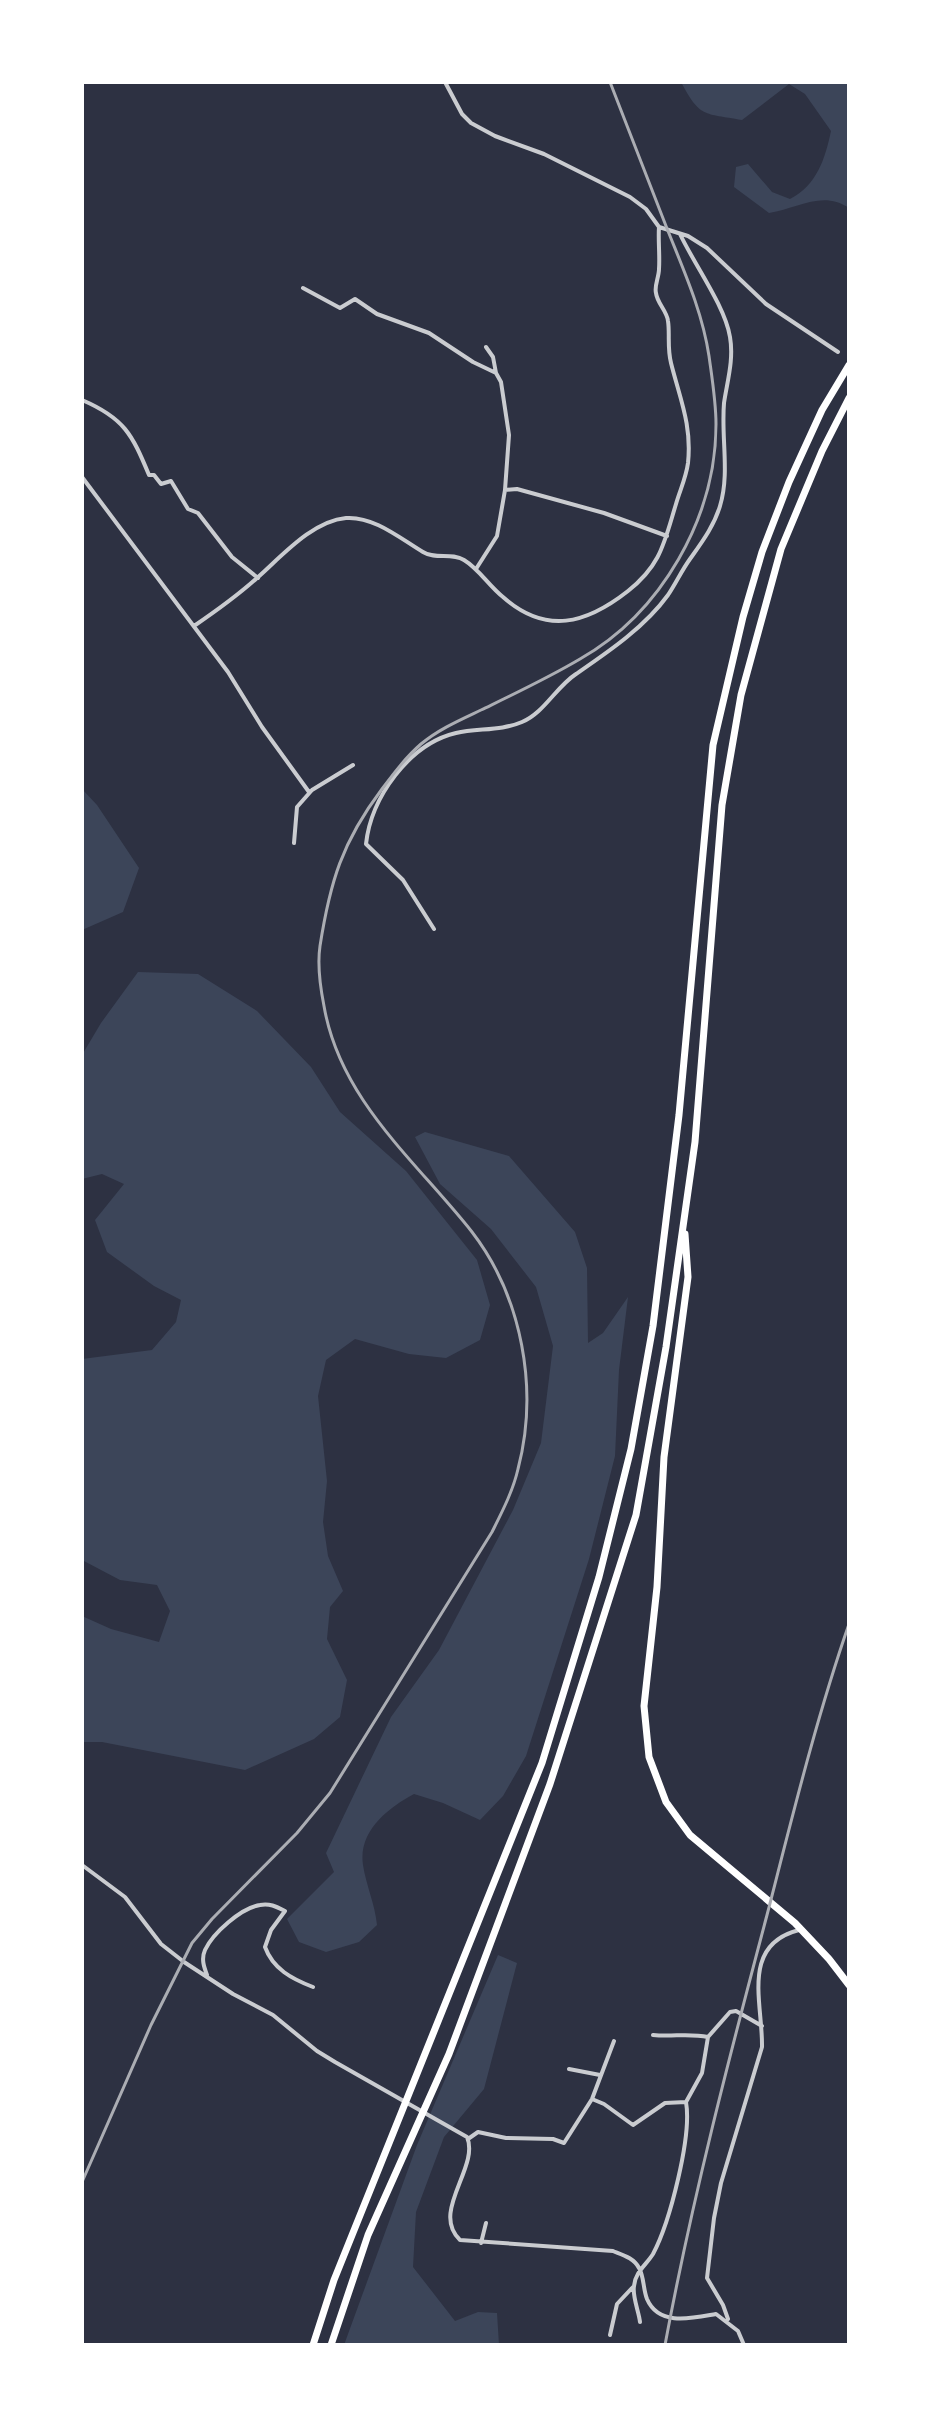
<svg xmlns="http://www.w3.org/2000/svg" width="931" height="2427" font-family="'IBM Plex Serif',serif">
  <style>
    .green { fill: #3c4559 }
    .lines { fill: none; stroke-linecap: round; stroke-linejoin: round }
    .minor { stroke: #caccd0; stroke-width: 4 }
    .motorway { stroke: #fff; stroke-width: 7 }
    .rail { stroke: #abadb3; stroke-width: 3 }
  </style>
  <rect width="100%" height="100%" fill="#2d3142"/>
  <path class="green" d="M681,82H849V208C823,190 798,208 769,213L734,187L736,167L748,164L772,192L790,199C817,185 825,159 831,131L805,94L789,84L742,120C704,113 700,118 681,82Z
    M82,789L97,805L139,868L123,912L82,930Z
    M138,972L198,974L257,1011L311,1067L340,1112L406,1171L477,1260L490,1305L480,1340L446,1358L409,1354L355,1339L326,1360L318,1396L327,1481L323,1522L328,1556L343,1591L330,1607L327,1639L347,1680L340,1717L314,1739L245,1770L102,1742H82V1616L111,1629L159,1642L170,1611L157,1585L120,1580L82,1560V1359L152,1350L176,1322L181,1300L154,1286L107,1252L95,1220L124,1184L102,1174L82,1179V1055L101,1023Z
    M425,1132L509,1156L575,1232L587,1268L588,1343L603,1333L628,1297L619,1370L615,1456L589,1559L526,1756L503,1796L480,1820L443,1803L414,1794C388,1808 358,1831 363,1865C366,1885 375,1904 377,1925L359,1942L326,1952L299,1942L287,1919L334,1872L326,1853L391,1717L439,1650L513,1510L541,1443L553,1346L536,1287L491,1229L440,1184L415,1137Z
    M498,1955L517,1963L484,2089L444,2137L416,2212L413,2267L455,2321L478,2312L497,2313L499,2345H344L417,2145Z"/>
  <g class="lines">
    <path class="minor" d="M445,82L462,114L471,123L495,136L544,154L630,197L646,209L659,227L688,236L707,248L766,304L838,352
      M303,288L340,308L355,299L377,314L429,333L473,362L496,373L501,382L509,435L505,490L497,536L476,569
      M486,347L493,357L496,373
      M82,400C124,418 132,434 149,475H154L161,484L171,481L188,509L198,513L232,557L258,578
      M82,477L228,672L262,727L309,792
      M505,490L517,489L604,513L667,536
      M194,626C216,611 237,596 257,578C281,557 312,521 346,518C374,516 401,539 423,552C436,560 451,552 464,560C479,569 489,586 503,597C546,635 586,624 628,591C661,565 664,543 676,504C680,490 686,478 688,463C692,425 680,399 671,363C667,347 670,334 668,321C667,311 657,303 656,293C654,286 659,277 659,269C660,255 658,241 659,227
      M294,843L297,807L312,790L353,765
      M434,929L403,880L366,844C371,798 409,744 456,733C478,728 501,731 522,722C544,713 556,687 576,674C608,652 645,627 668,595C676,583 682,570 690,559C702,542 714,526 720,506C730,473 721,438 724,403C727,382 734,360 730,337C725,306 694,264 680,234
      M82,1865L125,1897L161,1944L184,1962L233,1994L273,2015L317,2051L335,2062L467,2137C480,2167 430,2212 460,2240L613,2251C623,2255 634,2258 639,2268C644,2276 643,2289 647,2299C659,2327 693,2318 716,2314L738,2331L744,2345
      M207,1975C204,1967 201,1959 205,1950C213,1933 241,1908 260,1905C270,1903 277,1907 285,1911L271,1930L265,1947C273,1969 292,1979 313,1987
      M653,2035C672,2037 689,2033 708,2037
      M569,2069L600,2075
      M592,2099L604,2104L633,2125L665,2103L686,2102C692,2136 670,2222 653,2254C647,2264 635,2272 634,2286C632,2296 639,2312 640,2322
      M686,2102L702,2073L708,2037L730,2012L736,2011L762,2026
      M468,2139L478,2132L506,2138L553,2139L564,2143L592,2099L614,2041
      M481,2243L486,2223
      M728,2319L723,2305L707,2278L714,2218L721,2183L762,2047C763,2004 740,1945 799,1930
      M610,2335L617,2304L633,2287"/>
    <path class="motorway" d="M685,1234L688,1277L664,1457L657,1587L644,1706L649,1757L666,1802L690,1835L795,1923L829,1959L849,1985
      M313,2345L334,2280L542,1763L599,1577L631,1449L653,1326L679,1115L713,745L743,617L762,552L789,482L822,410L849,365
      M331,2345L368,2235L449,2054L550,1784L636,1515L666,1347L695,1142L722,805L741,695L781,549L822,451L849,398"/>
    <path class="rail" d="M82,2182L151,2025L192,1943L212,1919L297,1833L330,1793L492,1532C502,1512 513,1491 518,1469C539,1389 522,1297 472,1232C416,1161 340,1100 324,1006C320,986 317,966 320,946C330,882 342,842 382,789C394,773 406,757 421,744C439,729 460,720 481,710C514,694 548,678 580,659C661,613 716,518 716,424C716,402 712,378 709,356C702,310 683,269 666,226C647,178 629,130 610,82
      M665,2345C692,2200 729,2058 767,1915C792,1818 816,1719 849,1624"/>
  </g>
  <rect width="931" height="2427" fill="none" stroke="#ffffff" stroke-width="168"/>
</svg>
